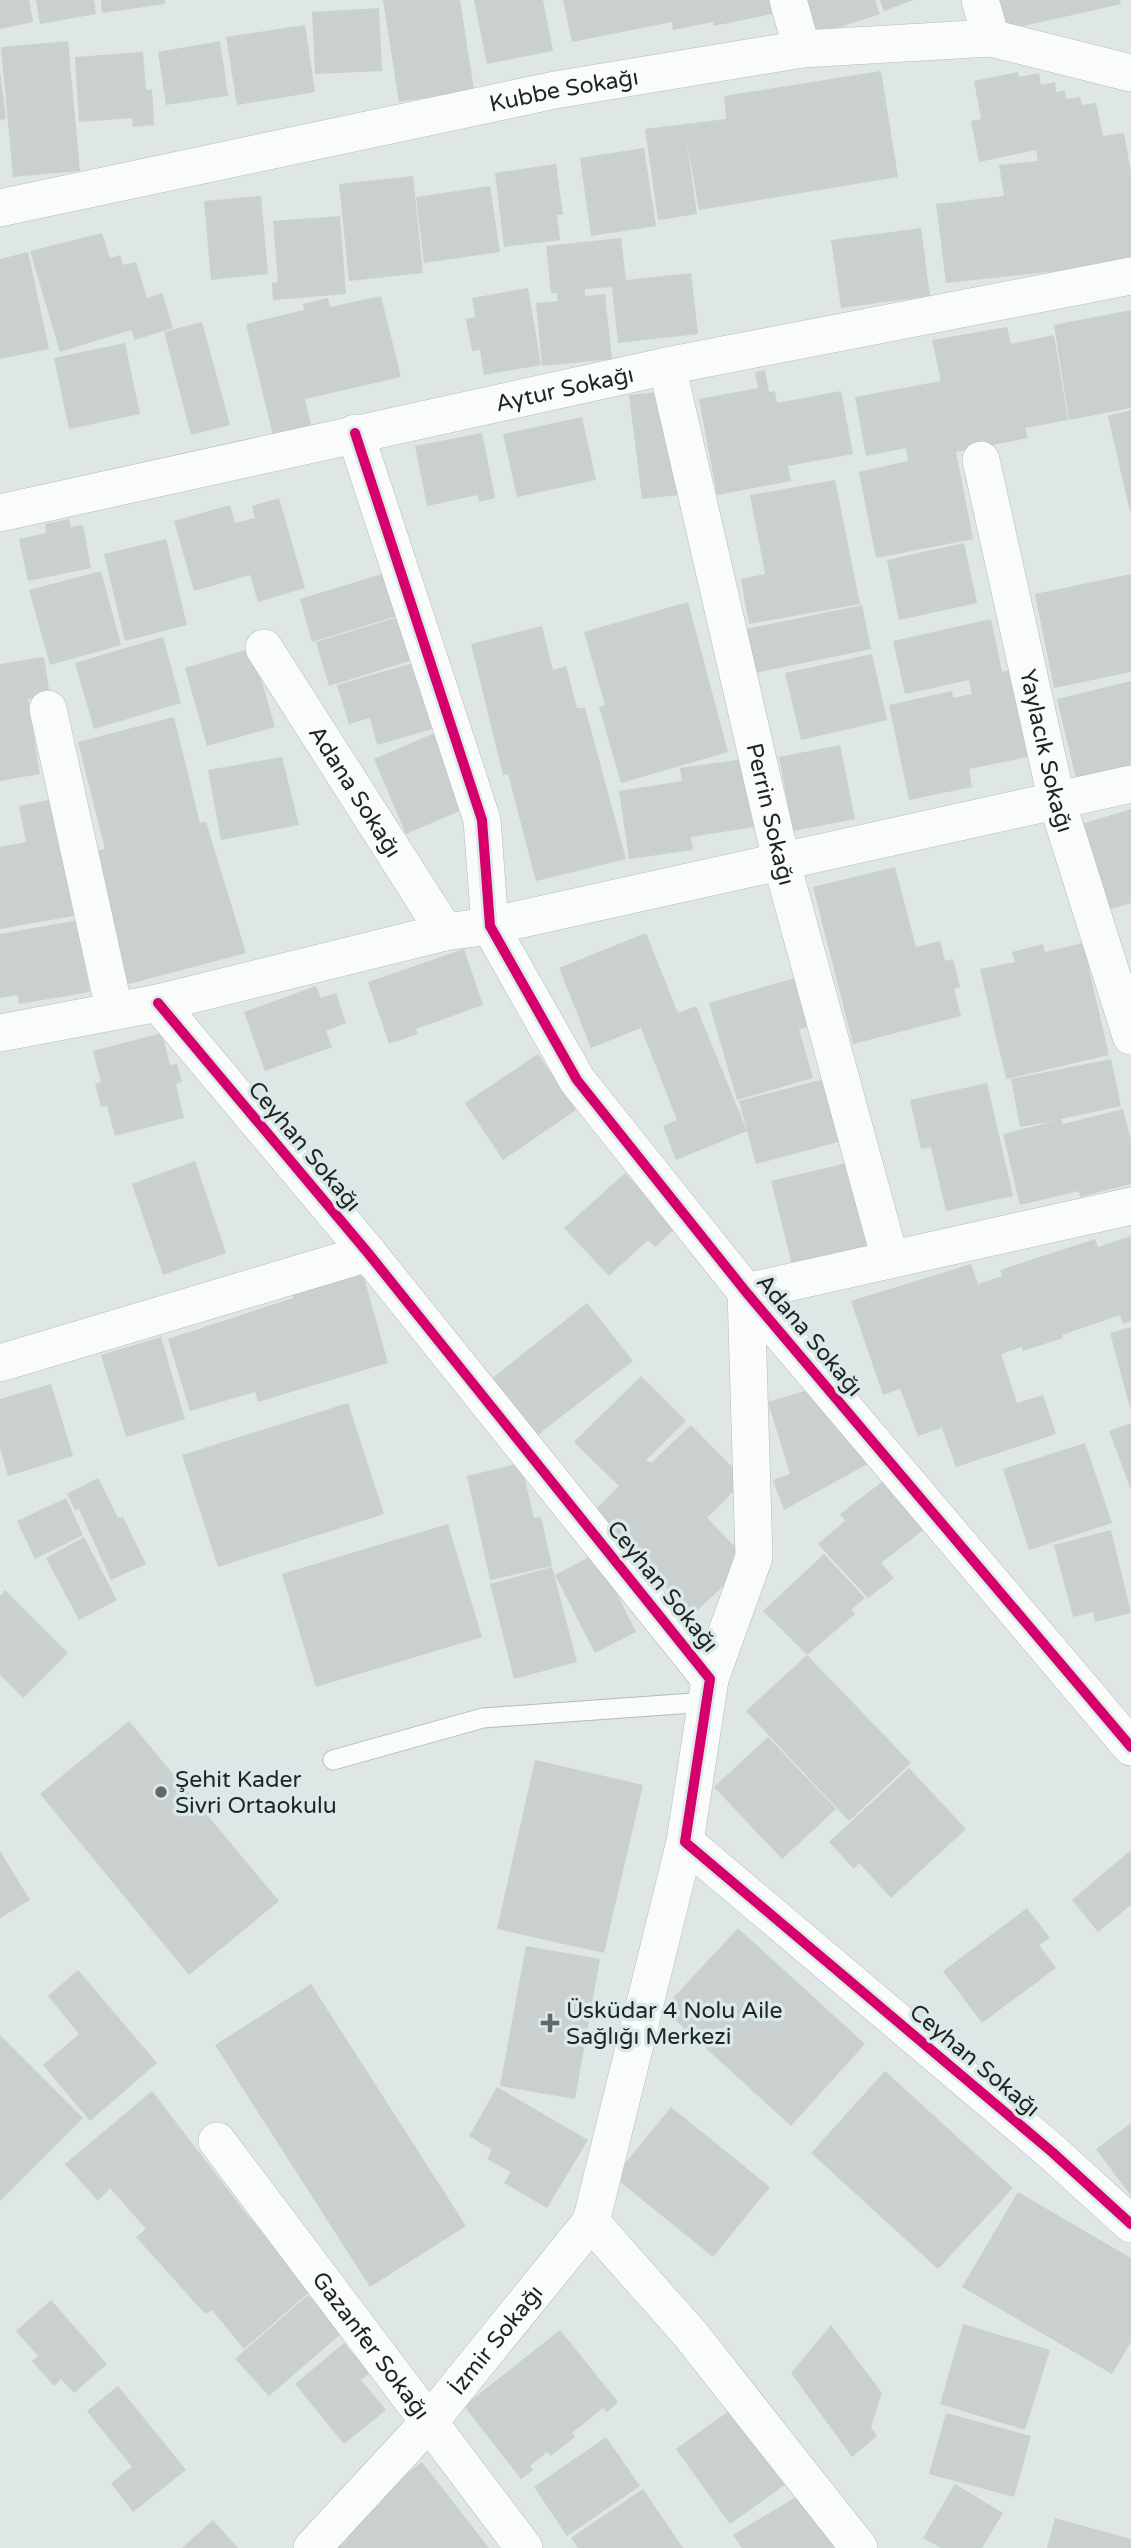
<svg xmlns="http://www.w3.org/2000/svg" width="1131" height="2548" font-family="'Varela Round',sans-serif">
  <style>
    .building { fill: #cacfcf }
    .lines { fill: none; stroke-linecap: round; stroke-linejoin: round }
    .service-casing { stroke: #b5bbbb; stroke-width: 21 }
    .minor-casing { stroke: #b5bbbb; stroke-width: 38 }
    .service { stroke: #fafbfb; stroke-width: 19 }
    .minor { stroke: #fafbfb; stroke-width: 37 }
    .cycleway-casing { stroke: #dbe9e9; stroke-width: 15 }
    .cycleway { stroke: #d6006c; stroke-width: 10 }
    .poi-dot { fill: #626868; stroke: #dbe9e9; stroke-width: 2.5 }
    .labels { text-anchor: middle; stroke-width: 7; stroke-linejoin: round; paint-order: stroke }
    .street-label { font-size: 23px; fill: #1f2424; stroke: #dbe9e9 }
    .poi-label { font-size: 23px; fill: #1f2424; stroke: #dbe9e9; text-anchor: start }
  </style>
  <rect width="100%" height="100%" fill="#dee6e6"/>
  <path class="building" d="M0,0H29L33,22L0,29Z
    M36,0H94L96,14L40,24Z
    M101,0H165V4L102,13Z
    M383,0H460L474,90L399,102Z
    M474,0H543L553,51L487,64Z
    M563,0H770L772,14L714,26L713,22L673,30L672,22L572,42Z
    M802,0H875L880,14L814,36Z
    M880,0H913L884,11Z
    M995,0H1120L1121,4L1002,31Z
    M379,8L382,71L315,74L312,12Z
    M305,25L315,92L237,105L226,37Z
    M68,41L80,171L13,177L1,47Z
    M220,41L228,96L166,105L158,52Z
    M143,52L146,90L152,89L154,125L133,127L132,118L79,122L75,57Z
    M0,71L6,119L0,120Z
    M881,71L898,177L699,210L686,137L697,214L658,220L645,129L726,119L724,96Z
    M1018,72L1019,77L1039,73L1041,85L1055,82L1056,92L1065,90L1066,99L1080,97L1082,105L1096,103L1103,136L1124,133L1131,173V263L946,283L936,204L1004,196L999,165L1038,161L1036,150L979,162L971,121L981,119L974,81Z
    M644,148L656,226L591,236L580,158Z
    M556,164L563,215H557L560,240L504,247L495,173Z
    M413,176L423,273L349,281L339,184Z
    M490,186L500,252L424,263L416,197Z
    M261,196L268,274L211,280L204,201Z
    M340,216L346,294L273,300L272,283L278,282L273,221Z
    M921,228L930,296L841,308L831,240Z
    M102,233L110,258L120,255L123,265L136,262L147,298L162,293L173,328L135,340L131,330L60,352L30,251Z
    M621,238L626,280L691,273L698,334L618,343L612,287L585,289V296L605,294L612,359L542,366L536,303L558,301L557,293H551L546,246Z
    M28,252L49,349L0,359V259Z
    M528,288L541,365L484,375L480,350L472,351L466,319L475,317L472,298Z
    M381,296L401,377L305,399L313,434L275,444L246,324L304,310L303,304L328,298L330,307Z
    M1131,310V408L1069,420L1054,325Z
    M202,322L230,425L191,435L164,332Z
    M1007,327L1011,344L1054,335L1068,420L1025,428L1028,438L956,452L973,539L876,558L859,472L908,461L906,448L866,456L855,397L941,381L932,340Z
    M125,343L140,414L69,429L54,358Z
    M765,370L769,392L775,391L777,403L841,391L853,454L788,466L791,481L717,495L699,399L758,388L755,372Z
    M668,391L679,495L642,499L629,395Z
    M1131,410V512H1130L1108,416Z
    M582,417L596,480L517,497L503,434Z
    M482,433L495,498L479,502L478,495L427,506L415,446Z
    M835,480L860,604L749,624L741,579L765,574L750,495Z
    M279,498L305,588L258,602L250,575L194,591L174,521L230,505L235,523L255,518L252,506Z
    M69,519L71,527L83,525L91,568L28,581L19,539L46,533L45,524Z
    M166,539L187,625L125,641L104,554Z
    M964,543L977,603L899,620L887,560Z
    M101,571L121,645L50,665L29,590Z
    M385,573L397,616L312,642L300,599Z
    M1131,574V672L1054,688L1035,594Z
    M688,602L728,752L621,783L599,707L605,705L584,632Z
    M862,605L871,649L755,673L746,629Z
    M405,615L419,658L329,686L316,642Z
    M991,619L1002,672L1018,668L1032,756L969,769L972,787L909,800L889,705L952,691L953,698L972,694L969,680L905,694L893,641Z
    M542,626L553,670L566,666L577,708H585L626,859L536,881L508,774L503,775L471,644Z
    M163,637L181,703L94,729L75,663Z
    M252,648L275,727L207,746L185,668Z
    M872,654L887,720L801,740L785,673Z
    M44,657L50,696L28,699L40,774L0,781V664Z
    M420,661L439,727L377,745L370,718L349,724L337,685Z
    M1131,681V770L1077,783L1057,699Z
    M174,717L200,823L206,822L246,953L125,985L91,852L105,849L78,742Z
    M437,732L469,807L406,834L374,759Z
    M840,745L855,819L793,831L779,757Z
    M282,757L299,825L221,840L208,770Z
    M744,759L754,827L691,837L693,850L629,859L619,791L682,781L680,768Z
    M58,798L79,915L0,929V847L26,842L19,806Z
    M1131,809V903L1108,910L1082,824Z
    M895,867L916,947L940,941L945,961L953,959L960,987L954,989L961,1016L853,1044L813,887Z
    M78,920L90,992L19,1004L18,995L0,998V934Z
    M646,933L678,1013L696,1006L747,1131L676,1160L663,1126L677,1120L641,1028L591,1048L559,968Z
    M1083,943L1109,1055L1006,1079L980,969L1015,962L1012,952L1043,944L1045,952Z
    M464,949L483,1005L416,1029L418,1034L389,1044L368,982Z
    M798,977L812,1026L799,1029L813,1078L737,1100L709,1003Z
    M316,986L321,998L336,993L346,1023L326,1031L332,1047L265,1071L244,1012Z
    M162,1033L170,1065L177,1064L182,1082L176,1084L184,1118L115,1136L107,1106L101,1107L95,1084L101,1082L93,1051Z
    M538,1054L576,1110L503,1160L465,1103Z
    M1111,1059L1121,1106L1061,1119L1063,1124L1123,1109L1131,1140V1184L1080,1197L1079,1191L1020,1205L1003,1134L1056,1121L1020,1127L1011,1079Z
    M832,1077L849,1139L756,1164L739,1101Z
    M987,1083L1013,1196L946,1211L931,1147L921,1149L910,1100Z
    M195,1161L226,1253L163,1275L132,1184Z
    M847,1163L868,1250L793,1269L771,1181Z
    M625,1173L676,1228L655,1247L648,1240L609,1276L564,1228Z
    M1131,1236V1321L1123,1324L1120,1315L1062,1335L1063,1338L1023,1351L1022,1347L1001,1354L1017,1403L1043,1395L1056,1434L956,1467L942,1428L918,1436L900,1389L883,1395L851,1301L971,1264L978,1284L1002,1276L1000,1270L1095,1239L1098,1247Z
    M363,1274L388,1363L258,1402L255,1392L190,1411L168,1339L293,1298L292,1292Z
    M587,1303L633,1361L535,1437L490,1380Z
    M1131,1327V1408H1130L1110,1333Z
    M161,1337L185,1419L126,1437L101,1355Z
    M641,1376L686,1421L646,1460L651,1463L691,1425L745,1480L707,1518L749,1561L693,1615L593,1512L619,1486L574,1442Z
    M51,1384L73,1456L8,1476L0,1448V1399Z
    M814,1388L848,1424L829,1430L849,1425L871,1462L784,1510L773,1480L790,1474L768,1402Z
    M348,1403L384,1514L218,1567L182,1455Z
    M1131,1423V1490L1109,1431Z
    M1085,1443L1112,1523L1029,1550L1003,1469Z
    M521,1463L534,1518L541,1517L552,1566L490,1580L467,1476Z
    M98,1478L118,1518L123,1517L146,1564L111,1580L79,1509L75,1510L67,1494Z
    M886,1479L926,1528L881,1563L894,1578L868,1598L818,1544L845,1521L840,1514Z
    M66,1498L83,1535L35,1559L17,1521Z
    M448,1524L482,1637L316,1687L282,1574Z
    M1111,1530L1131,1613L1095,1622L1093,1612L1073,1617L1054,1545Z
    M84,1537L117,1600L79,1620L46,1558Z
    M597,1553L636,1632L595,1653L555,1575Z
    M824,1554L865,1598L851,1610L855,1614L807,1655L763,1611Z
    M552,1567L577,1662L514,1679L490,1584Z
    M5,1590L68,1653L23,1698L0,1675V1596Z
    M807,1655L911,1763L849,1821L746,1711Z
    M129,1721L279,1901L189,1975L40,1794Z
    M768,1737L836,1809L782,1859L714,1787Z
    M535,1760L643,1785L604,1953L497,1929Z
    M909,1768L966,1829L891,1898L859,1863L854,1869L829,1842Z
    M1131,1850V1905L1098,1932L1072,1900Z
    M0,1851L30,1900L0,1918Z
    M1027,1908L1050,1938L1039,1945L1056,1968L982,2023L943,1971Z
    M738,1928L865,2044L791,2126L663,2009Z
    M526,1946L600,1959L575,2099L500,2086Z
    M78,1970L157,2063L90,2121L43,2065L79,2034L48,1996Z
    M311,1984L466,2226L370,2287L215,2045Z
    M0,2035L83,2118L0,2201Z
    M885,2071L1013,2188L938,2269L811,2153Z
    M497,2087L588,2140L547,2208L504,2183L511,2172L487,2159L492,2150L469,2136Z
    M152,2091L245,2212L313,2289L244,2349L212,2310L205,2314L136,2237L146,2229L110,2188L98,2201L65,2164Z
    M671,2107L770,2187L713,2257L614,2177Z
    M1131,2123V2196L1096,2149Z
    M1018,2192L1131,2258V2342L1112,2374L962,2287Z
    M308,2295L342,2333L269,2396L235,2359Z
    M51,2300L107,2364L74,2393L61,2379L54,2386L32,2361L38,2356L16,2331Z
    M963,2324L1050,2350L1025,2430L940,2404Z
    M831,2325L882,2393L871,2427L877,2436L852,2457L791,2373Z
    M560,2330L618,2402L607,2412L603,2408L572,2433L575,2437L551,2456L547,2452L530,2466L533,2470L521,2479L464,2406Z
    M344,2343L370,2373L361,2380L386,2410L344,2444L295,2384Z
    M118,2386L186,2470L133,2512L111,2483L132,2467L87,2411Z
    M736,2406L790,2481L730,2524L676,2449Z
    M946,2413L1031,2436L1014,2497L929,2474Z
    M606,2437L640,2486L567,2536L534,2487Z
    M422,2462L489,2548H337L347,2540L342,2534L381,2503L377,2498Z
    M955,2484L1003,2513L982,2548H941L923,2538Z
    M643,2489L683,2548H578L571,2538Z
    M806,2491L843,2548H742L733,2535Z
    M1055,2518L1131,2539V2548H1047Z
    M213,2520L238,2548H182Z"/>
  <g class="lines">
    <g class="service-casing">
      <path id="service" d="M333,1760L483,1718L707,1702"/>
    </g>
    <g class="minor-casing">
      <g id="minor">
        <path d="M788,0L802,49"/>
        <path d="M980,0L991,38"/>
        <path id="s1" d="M0,208L555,90L802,49L991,38L1131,73"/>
        <path id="s2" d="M667,366L781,860L890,1259"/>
        <path d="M355,433L482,820L490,926L577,1080L746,1292L1131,1747"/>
        <path id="s3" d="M981,460L1057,802L1131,1036"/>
        <path id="s4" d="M0,513L667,366L1131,276"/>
        <path id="s5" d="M264,648L445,932"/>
        <path d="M48,709L114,1009"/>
        <path d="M158,1003L368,1253L710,1679L685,1842L1052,2152L1131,2224"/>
        <path d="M0,1033L158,1003L445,932L490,926L1131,784"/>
        <path d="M0,1363L368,1253"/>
        <path d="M710,1679L754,1557L746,1292L1131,1206"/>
        <path d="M685,1842L591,2222L691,2335L859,2548"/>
        <path id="s6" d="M217,2141L524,2548"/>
        <path id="s7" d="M312,2548L429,2422L591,2222"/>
      </g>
    </g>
    <use href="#service" class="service"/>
    <use href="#minor" class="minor"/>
    <g class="cycleway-casing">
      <path id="cycleway" d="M355,433L482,820L490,926L577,1080L746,1292L1131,1747
        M158,1003L368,1253L710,1679L685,1842L1052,2152L1131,2224"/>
    </g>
    <use href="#cycleway" class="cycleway"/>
  </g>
  <g class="poi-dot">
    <circle cx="161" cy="1792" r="7"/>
    <path d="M546.5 2012.5h7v7h7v7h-7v7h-7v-7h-7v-7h7z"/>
  </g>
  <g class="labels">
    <g class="street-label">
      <text dy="8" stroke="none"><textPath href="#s1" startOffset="576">Kubbe Sokağı</textPath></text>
      <text dy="8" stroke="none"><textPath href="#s4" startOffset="578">Aytur Sokağı</textPath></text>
      <text dy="8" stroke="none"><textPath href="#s3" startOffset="298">Yaylacık Sokağı</textPath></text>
      <text dy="8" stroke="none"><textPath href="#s5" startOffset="170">Adana Sokağı</textPath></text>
      <text dy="8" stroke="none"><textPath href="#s2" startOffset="460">Perrin Sokağı</textPath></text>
      <text transform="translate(305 1146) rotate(50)" y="8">Ceyhan Sokağı</text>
      <text transform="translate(810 1335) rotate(50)" y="8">Adana Sokağı</text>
      <text transform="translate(663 1586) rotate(51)" y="8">Ceyhan Sokağı</text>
      <text transform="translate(975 2060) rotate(40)" y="8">Ceyhan Sokağı</text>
      <text dy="8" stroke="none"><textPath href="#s7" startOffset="278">İzmir Sokağı</textPath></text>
      <text dy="8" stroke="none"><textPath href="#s6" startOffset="256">Gazanfer Sokağı</textPath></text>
    </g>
    <g class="poi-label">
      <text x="175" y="1787">Şehit Kader<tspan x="175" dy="26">Sivri Ortaokulu</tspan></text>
      <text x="566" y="2018">Üsküdar 4 Nolu Aile<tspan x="566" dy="26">Sağlığı Merkezi</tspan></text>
    </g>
  </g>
</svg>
